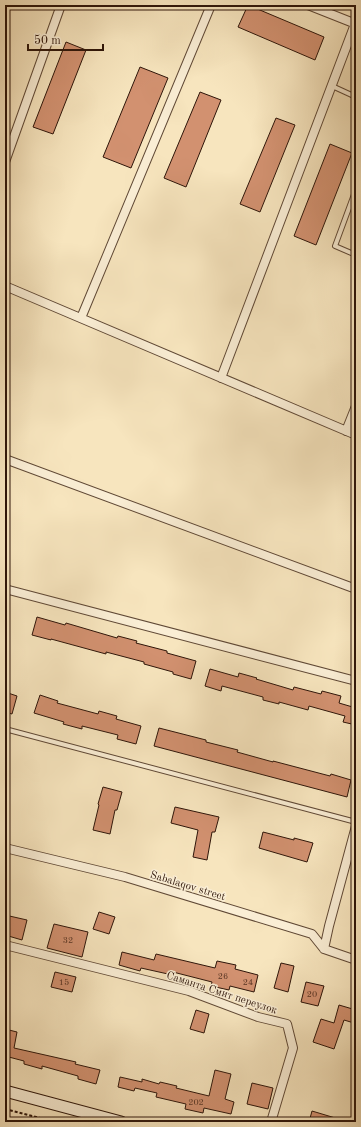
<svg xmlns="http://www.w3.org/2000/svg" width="361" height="1127" font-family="'Old Standard TT',serif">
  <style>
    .building { fill: #d29170; stroke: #2e1509 }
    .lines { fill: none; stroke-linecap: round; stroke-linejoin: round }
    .lane-casing { stroke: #604936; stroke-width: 6 }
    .street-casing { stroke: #604936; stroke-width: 10 }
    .secondary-casing { stroke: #2e1509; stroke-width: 13 }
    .path { stroke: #2e1509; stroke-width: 2; stroke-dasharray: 3 2; stroke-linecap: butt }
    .lane { stroke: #faeed5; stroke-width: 4 }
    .street { stroke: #faeed5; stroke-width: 8 }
    .secondary { stroke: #faeed5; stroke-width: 11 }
    .labels { text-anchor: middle; stroke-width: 3; stroke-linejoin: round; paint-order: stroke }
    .number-label { font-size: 9px; fill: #573423 }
    .street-label { font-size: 11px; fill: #2e1509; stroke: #faeed5 }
  </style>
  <rect width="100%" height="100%" fill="#f7e5be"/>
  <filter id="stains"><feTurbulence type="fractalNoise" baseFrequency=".005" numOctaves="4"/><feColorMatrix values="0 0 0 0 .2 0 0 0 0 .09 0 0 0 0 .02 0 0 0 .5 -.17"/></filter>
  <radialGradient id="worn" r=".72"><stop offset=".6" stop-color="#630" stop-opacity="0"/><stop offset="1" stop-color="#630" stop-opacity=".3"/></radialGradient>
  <path class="building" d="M248,5L324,37L315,60L238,27Z
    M66,42L86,50L53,134L33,127Z
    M140,67L168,78L131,168L103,157Z
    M200,92L221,100L186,187L164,178Z
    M276,118L295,125L260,212L240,204Z
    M330,144L352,153L316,245L294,236Z
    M37,617L65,625L66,623L117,638L118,636L137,641L136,643L167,651V653L196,661L191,679L173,674V672L144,664V662L106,652V654L51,639V640L32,635Z
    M210,669L238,677L239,673L257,678L256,679L293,690L294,687L321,694L322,691L341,696L339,703L356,708V725L343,722L345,716L309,706L308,710L279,702V704L263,700V697L222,686L221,691L205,686Z
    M5,692L17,696L12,714L5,712Z
    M40,695L58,701L57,703L98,714L99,711L117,716L116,719L141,726L136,744L117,739L118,735L82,726V729L63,724L64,722L34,713Z
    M159,728L206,740V742L238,750L237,752L273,762V761L330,776L331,774L351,780L347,797L154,746Z
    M103,787L122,792L117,810H115L110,834L93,830L99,805L98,804Z
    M175,807L219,817L215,832H212L207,860L193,857L198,830L171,823Z
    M263,832L294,840V838L313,843L307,862L259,848Z
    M99,912L115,917L109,934L93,929Z
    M5,915L27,920L22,940L5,935Z
    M54,924L88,932L82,957L47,948Z
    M122,952L154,960L156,954L215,968L217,961L236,965L235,969L258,975L254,992L230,986L229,990L211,986L212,982L169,971L168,974L141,968L140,971L119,965Z
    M281,963L294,966L288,992L274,988Z
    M55,972L76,977L72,992L51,987Z
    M306,982L324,986L318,1006L301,1002Z
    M339,1005L356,1010L354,1023L344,1020L334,1049L313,1042L321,1019L334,1023Z
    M196,1010L209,1014L204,1033L190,1029Z
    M5,1029L17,1032L14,1048L76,1062L75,1064L100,1070L96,1084L78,1079V1076L42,1066V1069L24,1064V1061L5,1056Z
    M215,1070L231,1074L225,1099L234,1102L231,1114L204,1108L203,1113L185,1109L186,1104L156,1097L157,1093L135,1088L134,1091L118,1087L120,1077L142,1082V1079L159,1084L160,1082L177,1086L176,1088L209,1096Z
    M252,1083L273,1088L268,1109L247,1104Z
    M312,1111L342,1120V1122H309Z"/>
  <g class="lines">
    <g class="lane-casing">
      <path id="lane" d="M332,86L356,97
        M356,189L335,246L356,255
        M5,729L356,822"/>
    </g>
    <g class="street-casing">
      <path id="street" d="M308,5L356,24
        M5,162L61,5
        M5,286L356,435
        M81,318L211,5
        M221,378L355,24
        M346,431L356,406
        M5,459L356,589
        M5,589L356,681
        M5,848L125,877L312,934L324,949L356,960
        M5,945L189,991L258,1017L287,1024L293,1048L271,1122
        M324,949L329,926L356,826"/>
    </g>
    <g class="secondary-casing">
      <path id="secondary" d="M5,1091L121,1122"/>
    </g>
    <path class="path" d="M5,1109L56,1122"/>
    <use href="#lane" class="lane"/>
    <use href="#street" class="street"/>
    <use href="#secondary" class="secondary"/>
  </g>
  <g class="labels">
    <g class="number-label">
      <text x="68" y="943">32</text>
      <text x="223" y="979">26</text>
      <text x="64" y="985">15</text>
      <text x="248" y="985">24</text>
      <text x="312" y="997">20</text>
      <text x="196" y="1105">202</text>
    </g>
    <g class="street-label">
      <text transform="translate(188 885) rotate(17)" y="4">Sabalaqov street</text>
      <text transform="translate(222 992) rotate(18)" y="4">Саманта Смит переулок</text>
    </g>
  </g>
  <rect width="361" height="1127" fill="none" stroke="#f7e5be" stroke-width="20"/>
  <rect x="6" y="6" width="349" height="1115" fill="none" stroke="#2e1509" stroke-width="2"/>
  <rect x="10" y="10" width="341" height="1107" fill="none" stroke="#2e1509"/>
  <path d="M28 44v6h75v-6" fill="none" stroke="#2e1509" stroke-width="2"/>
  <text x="34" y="44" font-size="12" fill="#2e1509" stroke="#faeed5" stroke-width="3" paint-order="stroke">50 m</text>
  <rect width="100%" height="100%" filter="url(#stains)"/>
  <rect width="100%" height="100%" fill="url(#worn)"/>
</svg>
